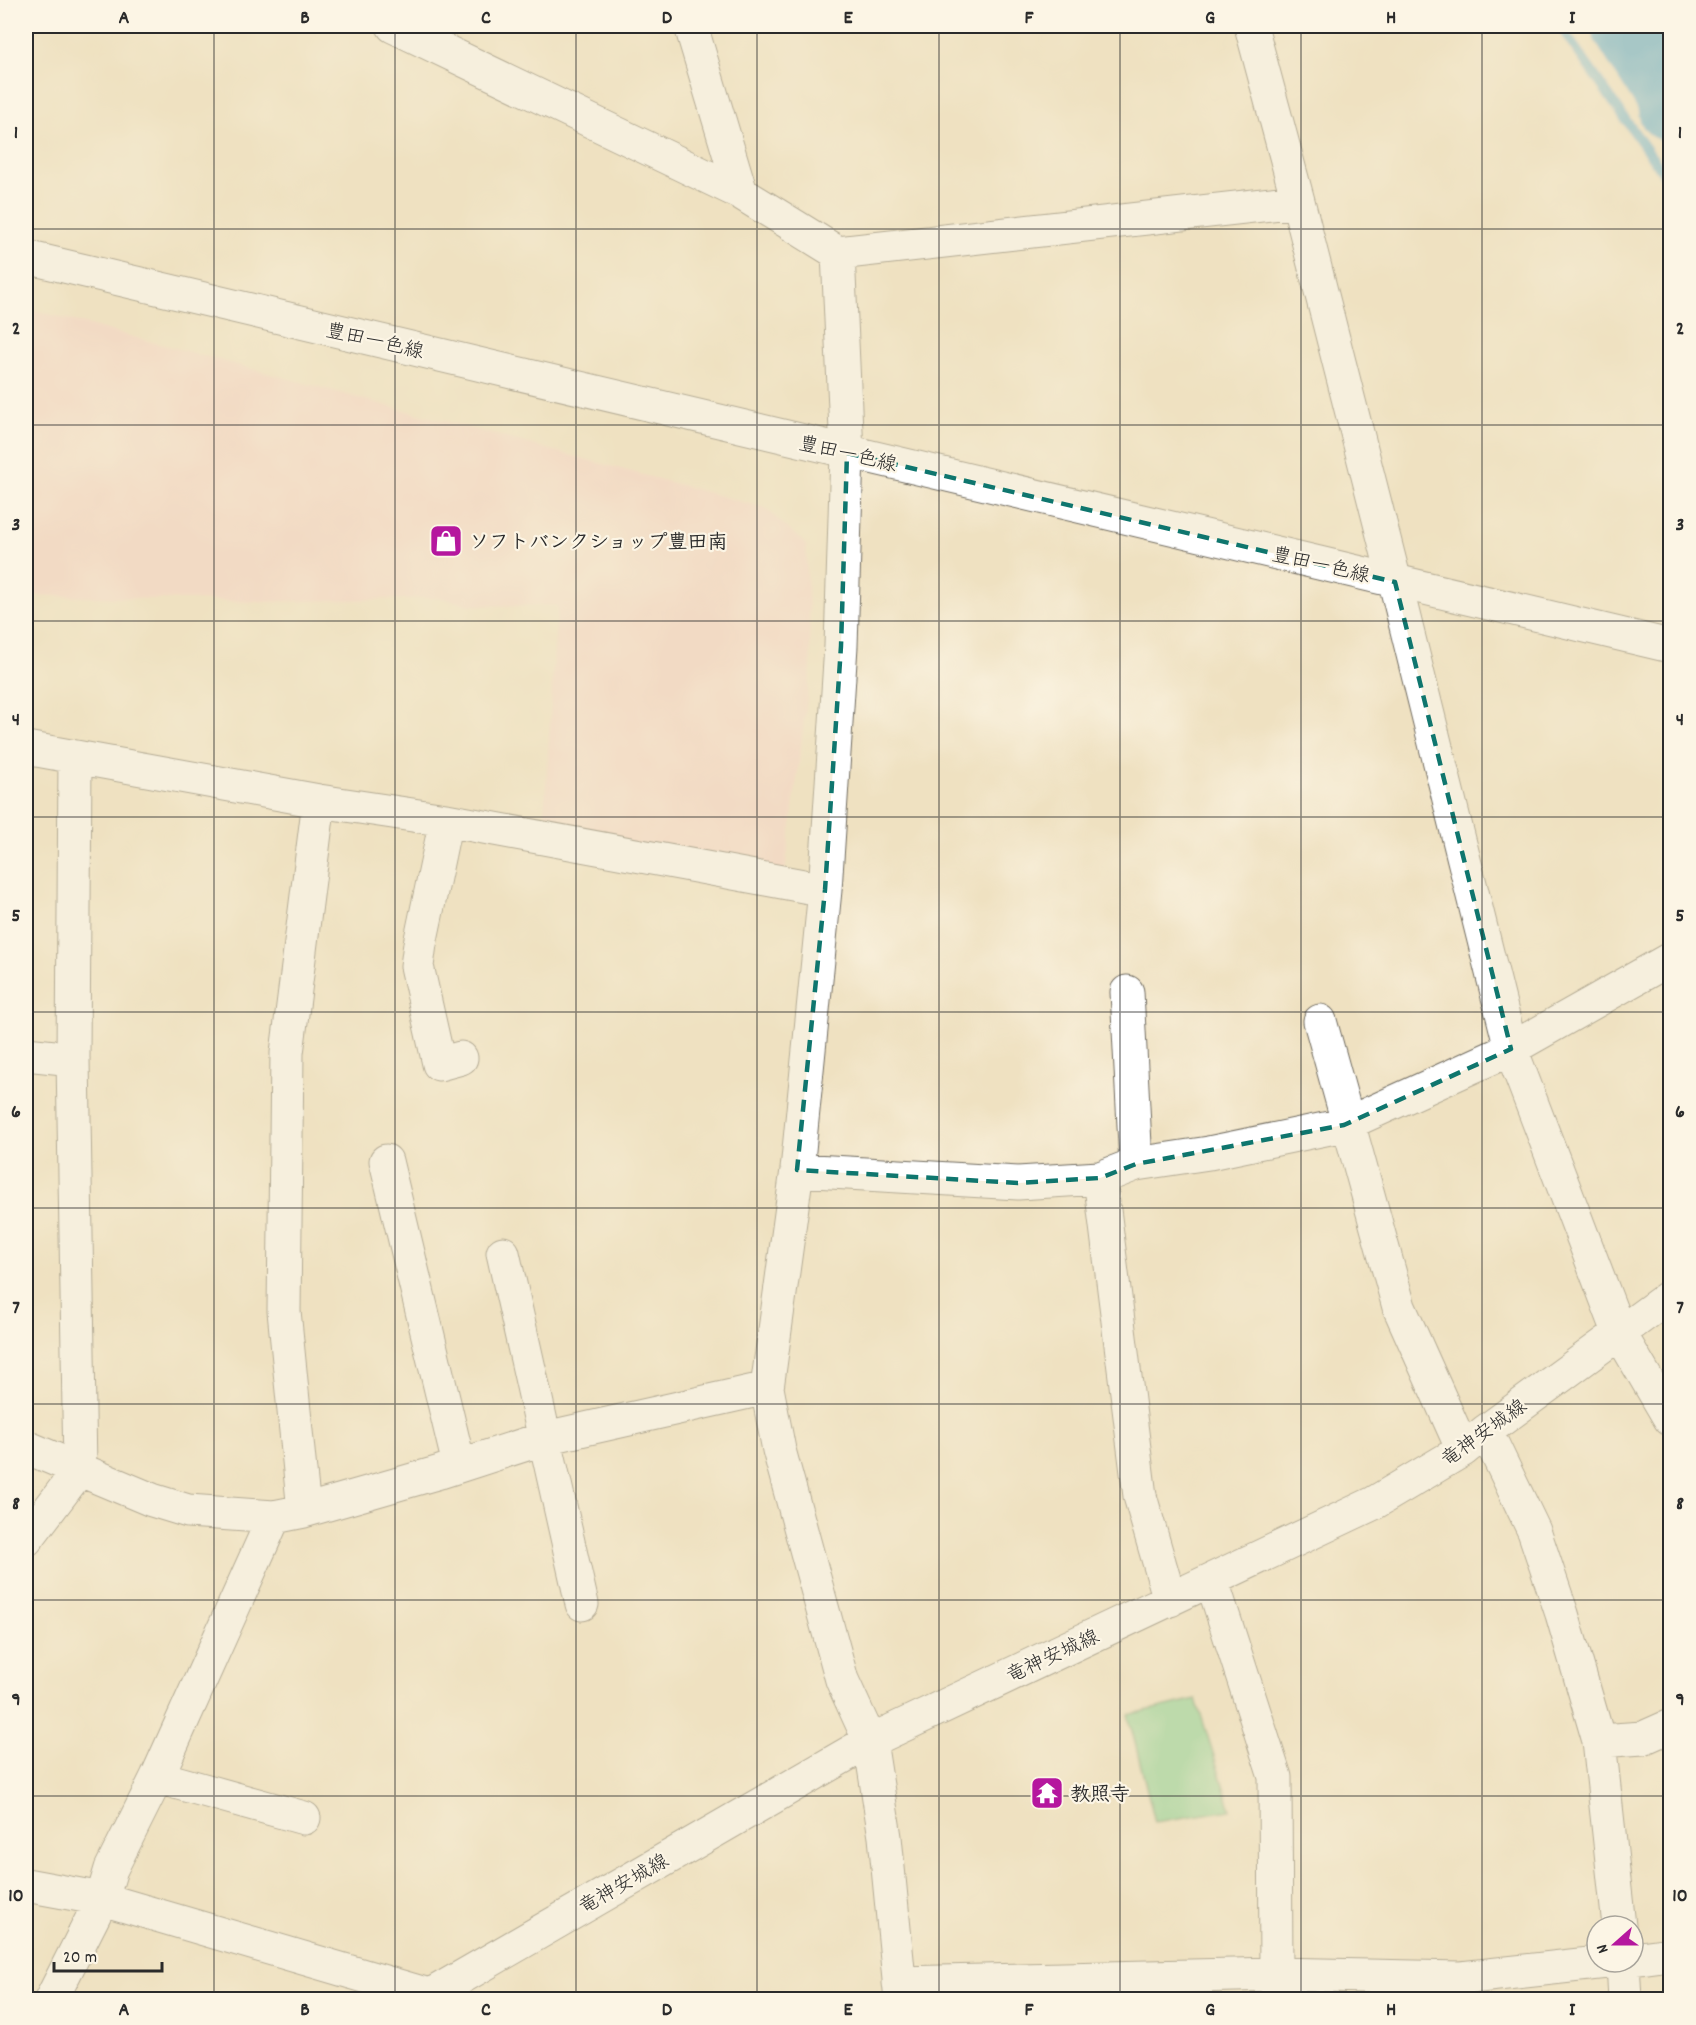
<svg xmlns="http://www.w3.org/2000/svg" width="1696" height="2025" font-family="Dekko,'Klee One',sans-serif">
  <style>
    .built { fill: #f7d1c8 }
    .green { fill: #81d090; stroke: #567e5e; stroke-width: 1.5 }
    .lines { fill: none; stroke-linecap: round; stroke-linejoin: round }
    .stream { stroke: #51a7cd; stroke-width: 10 }
    .river { stroke: #51a7cd; stroke-width: 64 }
    .minor-casing { stroke: #706b60; stroke-width: 35 }
    .primary-casing { stroke: #706b60; stroke-width: 35 }
    .minor { stroke: #fff; stroke-width: 33 }
    .primary { stroke: #fff; stroke-width: 33 }
    .marked { fill: none; stroke: #0f766e; stroke-width: 4.5; stroke-dasharray: 12 8; stroke-linejoin: round }
    .grid { fill: none; stroke: #2b2b2b; stroke-width: 1.5; stroke-opacity: 0.55 }
    .labels { text-anchor: middle; stroke-width: 4.5; stroke-linejoin: round; paint-order: stroke }
    .street-label { font-size: 20px; fill: #2b2b2b; stroke: #fcf5e5 }
    .poi-label { font-size: 20px; font-weight: bold; fill: #2b2b2b; stroke: #fcf5e5; text-anchor: start }
    .neatline { fill: none; stroke: #2b2b2b; stroke-width: 2 }
    .grid-label { font-size: 20px; text-anchor: middle; font-weight: bold; fill: #2b2b2b }
  </style>
  <rect width="100%" height="100%" fill="#fcf5e5"/>
  <filter id="ink" filterUnits="userSpaceOnUse"><feTurbulence type="fractalNoise" baseFrequency=".0167" numOctaves="2"/><feDisplacementMap in="SourceGraphic" scale="12" xChannelSelector="R" yChannelSelector="G"/><feConvolveMatrix kernelMatrix="1 2 1 2 8 2 1 2 1" color-interpolation-filters="sRGB"/></filter>
  <filter id="wash" filterUnits="userSpaceOnUse"><feTurbulence type="fractalNoise" baseFrequency=".008" numOctaves="4" result="noise"/><feDisplacementMap in="SourceGraphic" scale="24" xChannelSelector="R" yChannelSelector="G"/><feGaussianBlur stdDeviation="1.35" result="paint"/><feColorMatrix in="noise" values="0 0 0 0 0 0 0 0 0 0 0 0 0 0 0 0 0 1.4 0 .05"/><feComposite in="paint" operator="in"/></filter>
  <g filter="url(#wash)">
    <rect width="100%" height="100%" fill="#efe1c1"/>
    <path class="built" d="M26,308L765,508L806,545L811,666L783,889L543,839L557,606L470,605L443,598L256,602L26,595Z"/>
    <path class="green" d="M1196,1699L1231,1810L1155,1822L1128,1715Z"/>
    <g class="lines">
      <path class="stream" d="M1560,26L1670,183"/>
      <path class="river" d="M1623,26L1668,98L1670,110"/>
    </g>
  </g>
  <g filter="url(#ink)">
    <g class="lines">
      <g class="minor-casing">
        <path id="minor" d="M393,26L741,193
          M691,26L741,193L838,253L1298,201
          M1251,26L1298,201L1395,582L1511,1049L1619,1332L1670,1419
          M838,253L847,453L841,646L825,890L797,1170L767,1388L779,1450L842,1680L870,1741L885,1837L901,2000
          M26,748L319,801L446,820L825,890
          M446,820L420,944L417,966L439,1064L461,1058
          M1127,992L1136,1164
          M1320,1021L1399,1307L1463,1450
          M26,1054L73,1059
          M386,1161L459,1465
          M797,1170L1018,1183L1100,1178L1136,1164L1209,1153L1344,1125L1511,1049L1670,959
          M1100,1178L1140,1496L1170,1600
          M503,1253L582,1604
          M1486,1431L1534,1531L1562,1614L1599,1741L1619,1926
          M26,1447L152,1500L188,1511L274,1517L304,1511L440,1472L545,1438L767,1388
          M304,1511L284,1311L287,1053L319,801
          M26,1540L80,1469L73,1059L75,757
          M1212,1581L1275,1777L1276,1974L1278,2000
          M1599,1741L1643,1738L1670,1726
          M157,1777L304,1818
          M26,1885L102,1899L429,1995
          M1633,1959L1670,1954
          M1623,1962L1625,2000
          M899,1983L1276,1974L1461,1978L1607,1962
          M51,2000L102,1899L111,1869L157,1777L274,1517
          M422,2000L870,1741L1374,1503L1463,1450L1486,1431L1670,1296"/>
      </g>
      <g class="primary-casing">
        <path id="primary" d="M26,257L1670,646"/>
      </g>
      <use href="#minor" class="minor"/>
      <use href="#primary" class="primary"/>
    </g>
  </g>
  <path d="M0 0H1696V2025H0ZM847,453L1395,582L1511,1049L1344,1125L1136,1164L1100,1178L1018,1183L797,1170L825,890L841,646Z" fill="#efe1c1" fill-opacity=".55" fill-rule="evenodd"/>
  <path class="marked" d="M847,453L1395,582L1511,1049L1344,1125L1136,1164L1100,1178L1018,1183L797,1170L825,890L841,646Z"/>
  <path class="grid" d="M214,26V2000M395,26V2000M576,26V2000M757,26V2000M939,26V2000M1120,26V2000M1301,26V2000M1482,26V2000M26,229H1670M26,425H1670M26,621H1670M26,817H1670M26,1012H1670M26,1208H1670M26,1404H1670M26,1600H1670M26,1796H1670"/>
  <defs>
    <g id="shop-square" transform="scale(1.725)"><rect x="-9" y="-9" width="18" height="18" rx="4" fill="#b5179e" stroke="#fcf5e5"/><path d="M-5-2.5h2.3a2.7 3.5 0 0 1 5.4 0H5L5.5 6h-11ZM-1.5-2.5h3a1.5 2.3 0 0 0-3 0Z" fill="#fff"/></g>
    <g id="temple-square" transform="scale(1.725)"><rect x="-9" y="-9" width="18" height="18" rx="4" fill="#b5179e" stroke="#fcf5e5"/><path d="M0-6L5-2H3V0L6.5 2.5H4V6H1.5V3h-3V6H-4V2.5H-6.5L-3 0V-2H-5Z" fill="#fff"/></g>
  </defs>
  <g fill-rule="evenodd">
    <use href="#shop-square" x="446" y="541"/>
    <use href="#temple-square" x="1047" y="1793"/>
  </g>
  <g class="labels">
    <g class="street-label">
      <text transform="translate(375 340) rotate(13)" y="7">豊田一色線</text>
      <text transform="translate(848 453) rotate(13)" y="7">豊田一色線</text>
      <text transform="translate(1321 564) rotate(13)" y="7">豊田一色線</text>
      <text transform="translate(1483 1432) rotate(-36)" y="7">竜神安城線</text>
      <text transform="translate(1052 1655) rotate(-25)" y="7">竜神安城線</text>
      <text transform="translate(623 1883) rotate(-30)" y="7">竜神安城線</text>
    </g>
    <g class="poi-label">
      <text x="469" y="548">ソフトバンクショップ豊田南</text>
      <text x="1070" y="1800">教照寺</text>
    </g>
  </g>
  <rect width="1696" height="2025" fill="none" stroke="#fcf5e5" stroke-width="66"/>
  <g transform="translate(1615 1944) rotate(249)"><circle r="28" fill="#fcf5e5" stroke="#a8a49b" stroke-width="1.5"/>
  <path d="M0-4.5L10 22L0 15L-10 22Z" fill="#b5179e"/>
  <text y="-9" font-size="16" font-weight="bold" text-anchor="middle" fill="#2b2b2b">N</text>
  </g>
  <path d="M54 1962v9h108v-9" fill="none" stroke="#2b2b2b" stroke-width="3"/>
  <text x="63" y="1962" font-size="18" fill="#2b2b2b" stroke="#fcf5e5" stroke-width="4.5" paint-order="stroke">20 m</text>
  <rect x="33" y="33" width="1630" height="1959" class="neatline"/>
  <g class="grid-label">
    <text x="124" y="23">A</text>
    <text x="305" y="23">B</text>
    <text x="486" y="23">C</text>
    <text x="667" y="23">D</text>
    <text x="848" y="23">E</text>
    <text x="1029" y="23">F</text>
    <text x="1210" y="23">G</text>
    <text x="1391" y="23">H</text>
    <text x="1572" y="23">I</text>
    <text x="16" y="138">1</text>
    <text x="1680" y="138">1</text>
    <text x="16" y="334">2</text>
    <text x="1680" y="334">2</text>
    <text x="16" y="530">3</text>
    <text x="1680" y="530">3</text>
    <text x="16" y="725">4</text>
    <text x="1680" y="725">4</text>
    <text x="16" y="921">5</text>
    <text x="1680" y="921">5</text>
    <text x="16" y="1117">6</text>
    <text x="1680" y="1117">6</text>
    <text x="16" y="1313">7</text>
    <text x="1680" y="1313">7</text>
    <text x="16" y="1509">8</text>
    <text x="1680" y="1509">8</text>
    <text x="16" y="1705">9</text>
    <text x="1680" y="1705">9</text>
    <text x="16" y="1901">10</text>
    <text x="1680" y="1901">10</text>
    <text x="124" y="2015">A</text>
    <text x="305" y="2015">B</text>
    <text x="486" y="2015">C</text>
    <text x="667" y="2015">D</text>
    <text x="848" y="2015">E</text>
    <text x="1029" y="2015">F</text>
    <text x="1210" y="2015">G</text>
    <text x="1391" y="2015">H</text>
    <text x="1572" y="2015">I</text>
  </g>
</svg>
